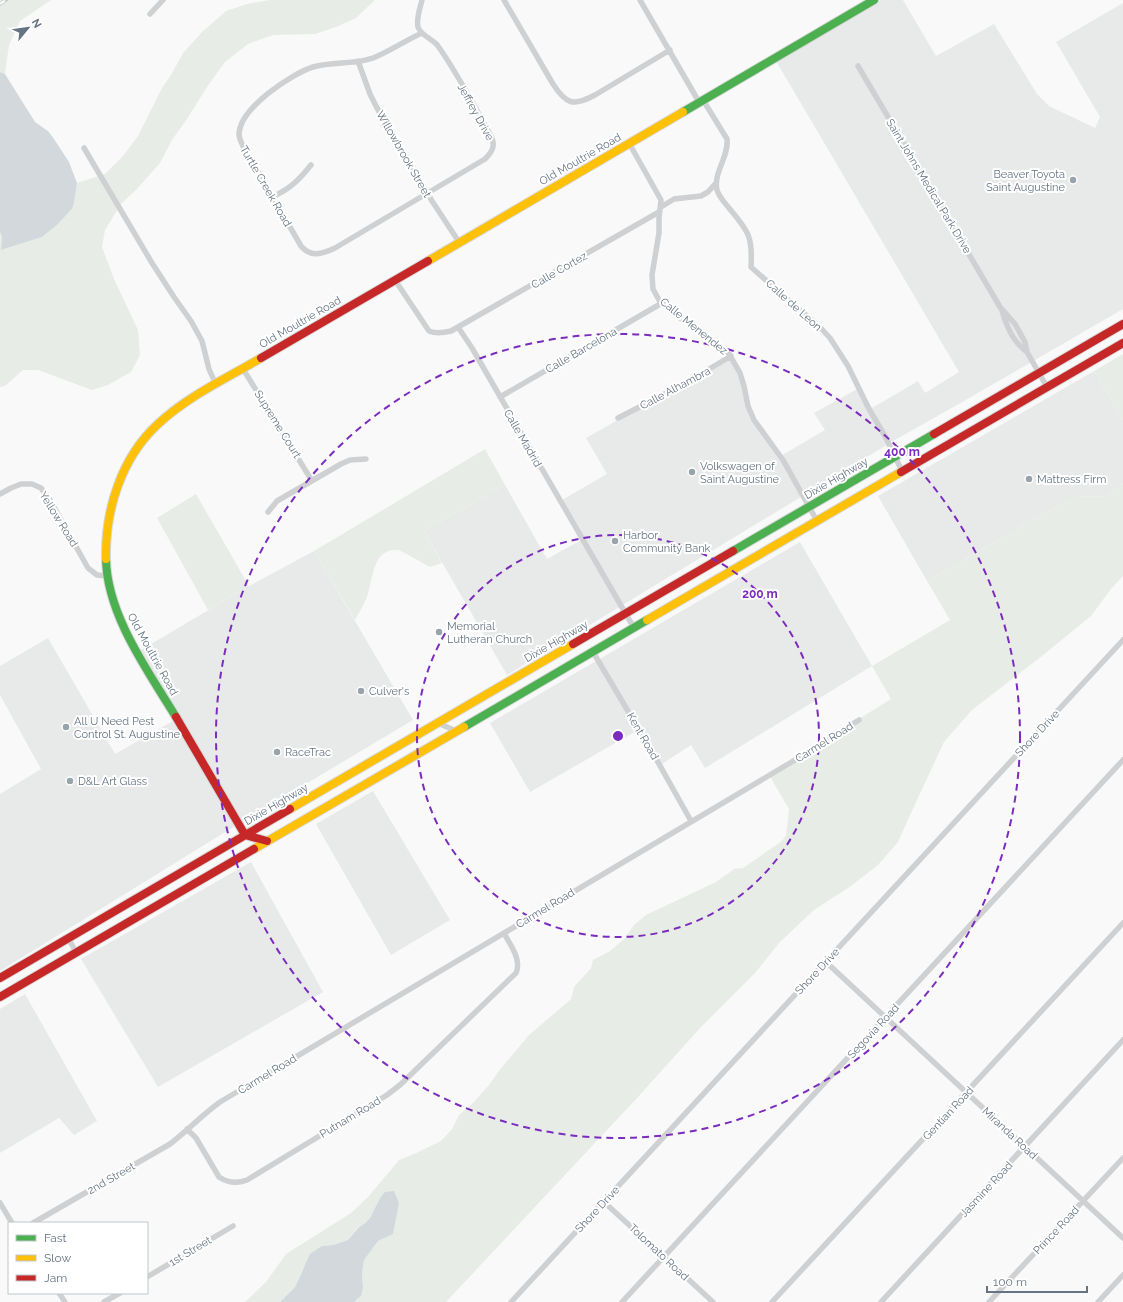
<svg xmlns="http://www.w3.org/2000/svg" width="1123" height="1302" font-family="Raleway,sans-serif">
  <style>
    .built { fill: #e8e9e9 }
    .green { fill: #e8ece7 }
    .water { fill: #d2d8dc }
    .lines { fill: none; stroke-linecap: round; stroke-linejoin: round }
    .fast-casing { stroke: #d6d7d8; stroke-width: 10 }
    .slow-casing { stroke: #d6d7d8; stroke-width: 10 }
    .jam-casing { stroke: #d6d7d8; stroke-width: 10 }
    .street { stroke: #cfd0d1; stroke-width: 5.5 }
    .fast { stroke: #4caf50; stroke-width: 8 }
    .slow { stroke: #ffc107; stroke-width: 8 }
    .jam { stroke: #c62828; stroke-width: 8 }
    .rail-casing { stroke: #c5c7c9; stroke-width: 3.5 }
    .rail { stroke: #fff; stroke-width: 2; stroke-dasharray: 6; stroke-linecap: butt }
    .ring { fill: none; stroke: #7b2cbf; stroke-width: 2; stroke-dasharray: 7 5 }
    .poi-dot { fill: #98a3ac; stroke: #fff; stroke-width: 1.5 }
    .labels { text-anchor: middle; stroke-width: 4; stroke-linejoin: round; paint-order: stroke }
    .street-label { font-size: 11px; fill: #647483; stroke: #fff }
    .poi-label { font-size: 11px; fill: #647483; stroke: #fff; text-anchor: start }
    .centre { fill: #7b2cbf; stroke: #fff; stroke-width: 2 }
    .ring-label { font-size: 12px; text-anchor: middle; font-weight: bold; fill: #7b2cbf; stroke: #fff; stroke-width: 4; stroke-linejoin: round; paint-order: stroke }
  </style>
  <rect width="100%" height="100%" fill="#f9f9f9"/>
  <path class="built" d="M881,0H903L936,56L994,24L1037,94L1049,106L1095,128L1100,117L1056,42L1123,3V309L964,401L895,440L507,675L424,531L505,485L547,559L583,539L562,500L607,474L586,438L728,358L744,386L753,422L779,457L825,430L814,413L859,388L872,408L918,381L925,393L959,372L776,61Z
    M1094,371L1123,420V483L1108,496L1073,497L927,581L878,496Z
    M800,542L872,666L705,768L691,745L659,766L638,730L530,792L490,723Z
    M314,551L413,720L242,822L141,650L249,586Z
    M48,638L115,754L173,721L235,826L0,971V794L41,769L0,695V666Z
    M373,791L450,920L391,955L316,824Z
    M251,862L323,992L158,1087L81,959Z
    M25,994L97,1121L74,1135L59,1118L0,1153V1009Z"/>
  <path class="green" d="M0,0H51L20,21L9,45L5,74L0,72Z
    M270,0H375L356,18L336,27L315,34L273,35L248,44L225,62L207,87L187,119L172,140L160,163L137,189L121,204L105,230L102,247L114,279L138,330L140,355L131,372L108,385L92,390L38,370H23L5,386L0,387V232L2,237L1,250L42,237L57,225L72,209L74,203L77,183L105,174L123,156L138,136L162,88L171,75L183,53L202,32L226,11L247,4Z
    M1123,354V420L1094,371Z
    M485,449L505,485L424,531L442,563L430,567C424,564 401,550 397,550C372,548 373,581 367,597C364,605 359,612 355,620L314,551Z
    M1123,483V576L1111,589L1091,616L1042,656L972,710L944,742L911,813L898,842L878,865L851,886L814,910L780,942L755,973L701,1027L638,1097L446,1302H354L361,1296L363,1288L362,1273L364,1260L378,1241L393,1234L380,1198L370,1218L364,1224L358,1227L348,1240L333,1245L322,1246L302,1270L295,1287L280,1302H245L266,1282L286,1254L351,1213L368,1197L399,1160L414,1154L441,1141L452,1129L459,1115L471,1105L489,1085L498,1072L528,1036L571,999L574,987L591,968L593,960L610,951L624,939L634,925L646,915L716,882L734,869L743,868L782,841L786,835L789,809L769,775L891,699L872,666L950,620L927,581L1073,497L1108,496Z
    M196,494L249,586L208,610L157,518Z"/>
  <path class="water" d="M0,72L5,74L35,122L48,131L54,139L69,162L77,183L74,203L72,209L57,225L42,237L1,250L2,237L0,232Z
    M394,1191L399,1203L393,1234L378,1241L364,1260L362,1273L363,1288L361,1296L354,1302H280L295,1287L310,1254L322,1246L333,1245L348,1240L359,1227L364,1224L370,1218L380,1198L385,1192Z"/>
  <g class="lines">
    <g class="fast-casing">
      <path id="fast" d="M683,112L874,0
        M733,551L934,434
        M106,559C107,615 148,671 176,717
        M464,727L647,620"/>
    </g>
    <g class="slow-casing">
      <path id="slow" d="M428,261L683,112
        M106,559C105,510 121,458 158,424C188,396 227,378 261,358
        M647,620L901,472
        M290,809L573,644
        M254,849L464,727"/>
    </g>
    <g class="jam-casing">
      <path id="jam" d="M261,358L428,261
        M934,434L1123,324
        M901,472L1123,343
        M573,644L733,551
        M176,717L245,835L267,841
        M0,978L290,809
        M0,997L254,849"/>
    </g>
    <path class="street" d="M504,0L553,84C566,104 573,107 595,95L670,50
      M640,0L699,102
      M150,14L163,0
      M422,33C406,40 389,52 373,58C354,65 333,61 313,67C291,74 240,108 239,134C239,138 241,142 243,146L301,246C311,258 322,254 335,248L485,159C492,152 496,146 491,136C474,106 458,74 438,46C433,39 421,36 418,27C416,19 420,8 422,0
      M358,61L370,94L377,108L432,201L459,242
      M858,66L1000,307L1015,324L1025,342L1027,352L1047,387
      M703,100L727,139C729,157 713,173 717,190C719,197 725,203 729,208C748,231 753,236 751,267L787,299L818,325L830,338L848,366L869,409L885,436L902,471
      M629,143L661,200L659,218V233L652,275L653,289L659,300L665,306L678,317L700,330L729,354L740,373L744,386L748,406L754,420L783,460L817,521
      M84,148L152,263L174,297L191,321L202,341L209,369L216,385
      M272,197C290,189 299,180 311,165
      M661,207L674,199L701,196L708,192L716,183
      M395,280L429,331C436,334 443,333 451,331L659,212
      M1002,311C1007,327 1013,342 1027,352
      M458,327L472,348L634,628
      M243,369L312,481
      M500,397L662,303
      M618,418L684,384L731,356
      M0,494L11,488L21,484H32L41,488L50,500L88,568L97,575L107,576
      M268,512L277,501L341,464L350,460L366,459
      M593,652L654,755L691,821
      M438,723L456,731
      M68,938L76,952
      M826,962L1123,1238
      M187,1129L196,1138L219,1177C228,1183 237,1184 247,1180L387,1095L400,1085L516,973C522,959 510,945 504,933
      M604,1202L713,1302
      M0,1203L12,1223
      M33,1223L170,1144C187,1131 202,1115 220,1102L790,763L859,720
      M147,1277L233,1226
      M59,1293L65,1302
      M104,1302L120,1293
      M511,1302L1123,640
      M622,1302L1123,760
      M772,1302L1123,923
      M881,1302L1123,1040
      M989,1302L1123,1158
      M1098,1302L1123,1275"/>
    <use href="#fast" class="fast"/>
    <use href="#slow" class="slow"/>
    <use href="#jam" class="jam"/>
    <g class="rail-casing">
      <path id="rail" d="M0,4L6,0"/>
    </g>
    <use href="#rail" class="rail"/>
  </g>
  <g class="ring">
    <circle cx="618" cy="736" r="201"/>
    <circle cx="618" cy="736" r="402"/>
  </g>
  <g class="poi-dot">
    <circle cx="1073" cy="180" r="4"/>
    <circle cx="692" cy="472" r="4"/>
    <circle cx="1029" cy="479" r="4"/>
    <circle cx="615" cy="541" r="4"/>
    <circle cx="439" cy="632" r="4"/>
    <circle cx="361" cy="691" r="4"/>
    <circle cx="66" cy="727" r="4"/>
    <circle cx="277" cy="752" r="4"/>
    <circle cx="70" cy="781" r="4"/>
  </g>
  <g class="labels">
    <g class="street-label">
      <text transform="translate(476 112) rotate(61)" y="4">Jeffrey Drive</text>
      <text transform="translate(404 154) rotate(60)" y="4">Willowbrook Street</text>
      <text transform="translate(580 159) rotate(-30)" y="4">Old Moultrie Road</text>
      <text transform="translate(266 186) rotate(60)" y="4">Turtle Creek Road</text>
      <text transform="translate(929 186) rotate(59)" y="4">Saint Johns Medical Park Drive</text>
      <text transform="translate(559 270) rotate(-30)" y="4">Calle Cortez</text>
      <text transform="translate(794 305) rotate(42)" y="4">Calle de Leon</text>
      <text transform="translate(300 322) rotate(-30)" y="4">Old Moultrie Road</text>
      <text transform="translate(694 326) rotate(39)" y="4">Calle Menendez</text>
      <text transform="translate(581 350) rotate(-30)" y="4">Calle Barcelona</text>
      <text transform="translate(675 388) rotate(-28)" y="4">Calle Alhambra</text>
      <text transform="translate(278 424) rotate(58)" y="4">Supreme Court</text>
      <text transform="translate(523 438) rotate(60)" y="4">Calle Madrid</text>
      <text transform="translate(836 478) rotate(-30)" y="4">Dixie Highway</text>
      <text transform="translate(59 519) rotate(58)" y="4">Yellow Road</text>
      <text transform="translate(556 641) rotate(-30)" y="4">Dixie Highway</text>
      <text transform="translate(153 654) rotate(61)" y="4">Old Moultrie Road</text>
      <text transform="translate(1037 733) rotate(-47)" y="4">Shore Drive</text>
      <text transform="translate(643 736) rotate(60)" y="4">Kent Road</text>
      <text transform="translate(824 742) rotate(-32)" y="4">Carmel Road</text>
      <text transform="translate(276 804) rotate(-30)" y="4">Dixie Highway</text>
      <text transform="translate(545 908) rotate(-31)" y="4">Carmel Road</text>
      <text transform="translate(817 971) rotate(-47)" y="4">Shore Drive</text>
      <text transform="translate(873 1031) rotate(-47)" y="4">Segovia Road</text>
      <text transform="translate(267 1074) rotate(-31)" y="4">Carmel Road</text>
      <text transform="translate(948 1113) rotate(-47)" y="4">Gentian Road</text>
      <text transform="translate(350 1117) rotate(-31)" y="4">Putnam Road</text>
      <text transform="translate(1010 1133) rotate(43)" y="4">Miranda Road</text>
      <text transform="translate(111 1178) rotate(-30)" y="4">2nd Street</text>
      <text transform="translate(986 1189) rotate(-47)" y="4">Jasmine Road</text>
      <text transform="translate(597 1209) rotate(-47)" y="4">Shore Drive</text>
      <text transform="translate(1056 1230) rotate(-47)" y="4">Prince Road</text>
      <text transform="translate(190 1251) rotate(-31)" y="4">1st Street</text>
      <text transform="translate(659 1252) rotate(43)" y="4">Tolomato Road</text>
    </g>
    <g class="poi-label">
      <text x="1065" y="178" text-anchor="end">Beaver Toyota<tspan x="1065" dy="13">Saint Augustine</tspan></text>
      <text x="700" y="470">Volkswagen of<tspan x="700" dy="13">Saint Augustine</tspan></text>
      <text x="1037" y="483">Mattress Firm</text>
      <text x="623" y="539">Harbor<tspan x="623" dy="13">Community Bank</tspan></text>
      <text x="447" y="630">Memorial<tspan x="447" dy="13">Lutheran Church</tspan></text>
      <text x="369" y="695">Culver's</text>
      <text x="74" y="725">All U Need Pest<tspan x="74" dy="13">Control St. Augustine</tspan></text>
      <text x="285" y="756">RaceTrac</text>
      <text x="78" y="785">D&amp;L Art Glass</text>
    </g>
  </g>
  <circle cx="618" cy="736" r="6" class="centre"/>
  <g class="ring-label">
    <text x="902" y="456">400 m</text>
    <text x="760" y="598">200 m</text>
  </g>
  <rect x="8" y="1222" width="140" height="72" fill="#ffffff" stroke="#c1c7cd"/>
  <rect x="16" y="1235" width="20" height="6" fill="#4caf50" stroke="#c1c7cd"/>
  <text x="44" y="1242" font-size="12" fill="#647483">Fast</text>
  <rect x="16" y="1255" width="20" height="6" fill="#ffc107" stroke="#c1c7cd"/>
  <text x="44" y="1262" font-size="12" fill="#647483">Slow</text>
  <rect x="16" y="1275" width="20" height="6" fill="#c62828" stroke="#c1c7cd"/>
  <text x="44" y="1282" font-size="12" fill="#647483">Jam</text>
  <g transform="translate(28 28) rotate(61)" stroke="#ffffff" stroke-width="3" paint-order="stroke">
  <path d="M0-3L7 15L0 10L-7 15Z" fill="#647483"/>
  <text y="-6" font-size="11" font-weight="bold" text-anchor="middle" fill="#647483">N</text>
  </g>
  <path d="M987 1286v6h100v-6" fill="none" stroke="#647483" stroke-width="2"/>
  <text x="993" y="1286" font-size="12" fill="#647483" stroke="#ffffff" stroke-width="3" paint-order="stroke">100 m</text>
</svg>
